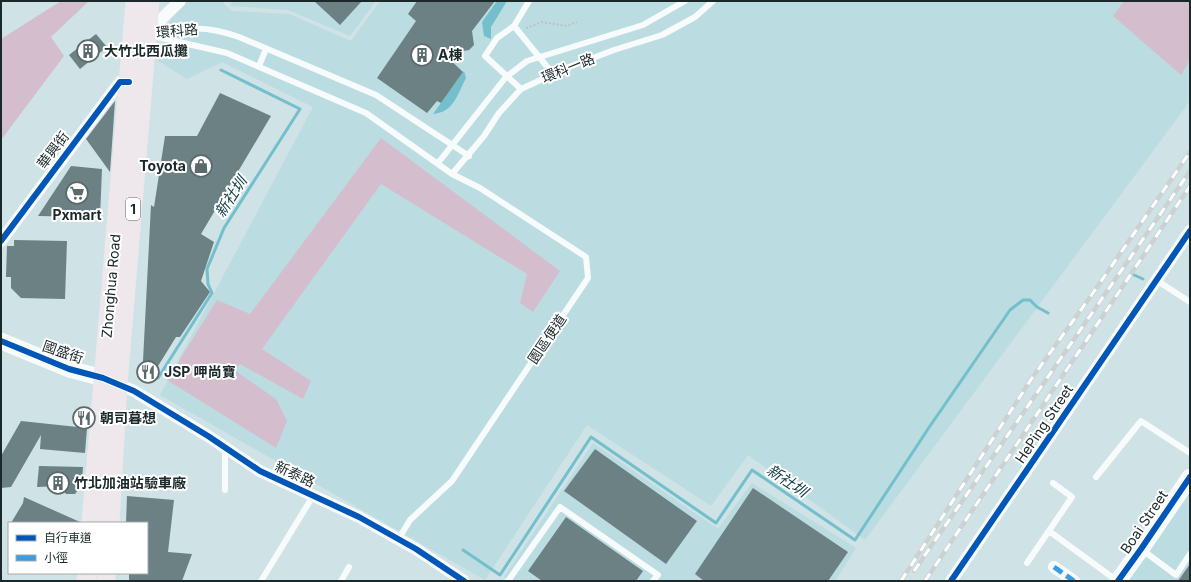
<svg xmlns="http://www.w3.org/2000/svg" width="1191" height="582" font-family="Inter,'Noto Sans TC',sans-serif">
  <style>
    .built { fill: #bbdce1 }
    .green { fill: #d4becd }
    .water { fill: #73bfcc }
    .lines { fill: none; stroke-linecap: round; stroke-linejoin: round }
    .stream { stroke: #73bfcc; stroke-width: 3 }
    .building { fill: #6c8184 }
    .path { stroke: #bac2c3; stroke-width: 2; stroke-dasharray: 2 2; stroke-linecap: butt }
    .lane { stroke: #f8fbfb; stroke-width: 6 }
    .street { stroke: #f8fbfb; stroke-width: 12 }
    .secondary { stroke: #f8fbfb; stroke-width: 17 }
    .primary { stroke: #eee7ec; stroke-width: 19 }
    .rail-casing { stroke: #ccd2d2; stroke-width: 4.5 }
    .rail { stroke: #fff; stroke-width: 3; stroke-dasharray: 9; stroke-linecap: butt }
    .quiet { stroke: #3b9ce1; stroke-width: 5; stroke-dasharray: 10 5; stroke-linecap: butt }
    .cycleway-casing { stroke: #fff; stroke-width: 8 }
    .cycleway { stroke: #0057b8; stroke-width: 6 }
    .labels { text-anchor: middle; stroke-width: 4; stroke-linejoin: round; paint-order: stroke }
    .shield { fill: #fff; stroke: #5f686a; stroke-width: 1 }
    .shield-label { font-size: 13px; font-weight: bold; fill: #1b282a }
    .street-label { font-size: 14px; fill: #1b282a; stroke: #fff }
    .poi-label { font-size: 14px; font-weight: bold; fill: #1b282a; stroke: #fff; text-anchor: start }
    .water-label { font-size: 15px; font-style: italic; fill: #144249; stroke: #fff }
  </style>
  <rect width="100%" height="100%" fill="#cfe2e6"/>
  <path class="built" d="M187,1H221L232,11L289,14L351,41L380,1H1190V101L865,540L748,455L711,506L587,425L485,580L160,395L313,107L222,62L187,79L158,61L171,18Z
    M233,1H376L350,36L288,10L230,6Z
    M593,443L718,529L752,483L856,548L835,581H510L504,577Z
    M1190,487V581H1126Z"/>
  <path class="green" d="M61,1H89L51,37L64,56L1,140V39Z
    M1124,1H1190V60L1181,75L1113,16Z
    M381,138L560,271L533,312L520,303L527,274L381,184L262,349L311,381L303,399L240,364L234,370L276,399L287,421L276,448L167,380L217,300L250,314Z"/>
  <path class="water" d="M497,1H507L491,27V39L484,36L482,22Z
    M464,71L466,78C457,95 454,112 433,114Z"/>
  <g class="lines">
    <path class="stream" d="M1132,274L1143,279
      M158,378L212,293L208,284L207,269L224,228L300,109L221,70
      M463,550L500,575L591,437L716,523L752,470L855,540L930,426L1010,310L1023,300H1030L1037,307L1048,313"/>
  </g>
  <path class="building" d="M314,1H362L340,25Z
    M417,1H495L472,31L474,45L469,50L444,54L463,72L441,103L437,101L427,113L377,78L416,21L408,14Z
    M96,34L107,47L80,69L69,55Z
    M220,93L271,116L201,234L214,242L201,281L210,292L180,337H176L155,371L143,361L151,205L154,207L165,136H197Z
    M115,101L113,130L110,172L86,139Z
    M71,166L102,169L100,217L38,216Z
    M14,240L67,241L65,299L21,298L11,288V277H6L7,246H14Z
    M21,421L87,428L85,453L40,449L41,435L11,487L1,488V456Z
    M595,449L697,521L666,564L564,491Z
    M39,466L83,467L82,481H79L78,490L75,494H66L60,486L37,487Z
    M753,488L848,552L828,581H704L695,574Z
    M127,496L174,500L168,552L192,554L182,581H129V573H147V523H126Z
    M24,497L80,522V523H11L23,503Z
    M566,517L643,571L636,581H542L528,571Z
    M1190,564V581H1178Z"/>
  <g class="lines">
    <path class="path" d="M526,28L542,22L567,26L577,22"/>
    <path class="lane" d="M514,26L529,1
      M149,34C186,28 203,24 239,37L376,95L469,156
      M149,35L227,53L366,113L452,174L480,188L586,257L588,278L452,481L410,520L398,540
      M259,66L266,49
      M521,89L485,56L497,38L514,26L553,74
      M438,163L506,77L527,61L643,25L685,1
      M452,174L484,136L499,113L521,89L569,67L614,50L662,35L695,17L713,1
      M1156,280L1190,302
      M225,447V490
      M1096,477L1141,421L1190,453
      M1049,531L1116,580
      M1141,549L1176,575L1190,554
      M1027,563L1072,497L1053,483
      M261,581L313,496
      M341,581L349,567
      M508,581L560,507L658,575L653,581"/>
    <path class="street" d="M146,34L180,1
      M1,241L120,82H129
      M113,382L134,391L208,436L260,471L359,517L416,549L464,581
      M1054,567L1074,581
      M951,581L1190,231"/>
    <path class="secondary" d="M1,341L69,369L103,378
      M1118,581L1141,549L1190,477"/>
    <path class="primary" d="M91,523L135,1
      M110,523L118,384L150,1
      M86,581L87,573
      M106,581V573"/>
    <g class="rail-casing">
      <path id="rail" d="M914,571L1190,171
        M901,581L1032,378L1093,293L1190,152
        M925,581L1190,186"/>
    </g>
    <use href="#rail" class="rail"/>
    <path class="quiet" d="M1054,567L1074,581"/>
    <g class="cycleway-casing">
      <path id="cycleway" d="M1,241L120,82H129
        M1,341L69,369L103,378L134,391L208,436L260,471L359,517L416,549L464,581
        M951,581L1190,231
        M1118,581L1141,549L1190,477"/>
    </g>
    <use href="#cycleway" class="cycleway"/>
  </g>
  <defs>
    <g id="building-ring" transform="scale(1.15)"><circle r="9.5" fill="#fff" stroke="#5a696c" stroke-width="1.5"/><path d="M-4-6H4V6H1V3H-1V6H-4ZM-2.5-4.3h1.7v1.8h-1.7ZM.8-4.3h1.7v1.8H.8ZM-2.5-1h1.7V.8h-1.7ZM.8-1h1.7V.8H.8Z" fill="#5a696c"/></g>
    <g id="shop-ring" transform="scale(1.15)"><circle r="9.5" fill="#fff" stroke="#5a696c" stroke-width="1.5"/><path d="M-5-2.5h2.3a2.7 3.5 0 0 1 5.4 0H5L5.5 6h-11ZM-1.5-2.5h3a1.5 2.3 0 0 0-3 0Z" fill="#5a696c"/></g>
    <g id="supermarket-ring" transform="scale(1.15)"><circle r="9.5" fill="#fff" stroke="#5a696c" stroke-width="1.5"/><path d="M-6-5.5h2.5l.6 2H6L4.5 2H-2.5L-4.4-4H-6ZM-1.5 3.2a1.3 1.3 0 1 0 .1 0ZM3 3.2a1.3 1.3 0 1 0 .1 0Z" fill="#5a696c"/></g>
    <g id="restaurant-ring" transform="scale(1.15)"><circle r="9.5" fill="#fff" stroke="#5a696c" stroke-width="1.5"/><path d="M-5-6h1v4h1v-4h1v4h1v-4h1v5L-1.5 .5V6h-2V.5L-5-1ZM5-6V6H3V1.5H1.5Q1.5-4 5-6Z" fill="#5a696c"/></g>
  </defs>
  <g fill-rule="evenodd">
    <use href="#building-ring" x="88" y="51"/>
    <use href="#building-ring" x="422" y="55"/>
    <use href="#shop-ring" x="201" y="166"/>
    <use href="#supermarket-ring" x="77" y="193"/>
    <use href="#restaurant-ring" x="148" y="372"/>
    <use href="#restaurant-ring" x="84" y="418"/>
    <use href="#building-ring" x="58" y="483"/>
  </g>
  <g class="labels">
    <rect class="shield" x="126" y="198" width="14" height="22" rx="3"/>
    <g class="shield-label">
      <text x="133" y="214">1</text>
    </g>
    <g class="street-label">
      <text transform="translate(177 31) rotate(-5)" y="5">環科路</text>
      <text transform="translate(568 68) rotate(-22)" y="5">環科一路</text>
      <text transform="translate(53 150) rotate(-53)" y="5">華興街</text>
      <text transform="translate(111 286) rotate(-85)" y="5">Zhonghua Road</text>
      <text transform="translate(547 339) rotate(-56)" y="5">園區便道</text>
      <text transform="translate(63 352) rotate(19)" y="5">國盛街</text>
      <text transform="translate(1044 424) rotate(-56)" y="5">HePing Street</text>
      <text transform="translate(295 474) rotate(25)" y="5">新泰路</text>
      <text transform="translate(1144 522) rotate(-56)" y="5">Boai Street</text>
    </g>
    <g class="poi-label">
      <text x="104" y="56">大竹北西瓜攤</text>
      <text x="438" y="60">A棟</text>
      <text x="186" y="171" text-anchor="end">Toyota</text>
      <text x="77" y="220" text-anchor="middle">Pxmart</text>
      <text x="164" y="377">JSP 呷尚寶</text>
      <text x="100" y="423">朝司暮想</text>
      <text x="74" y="488">竹北加油站驗車廠</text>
    </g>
    <g class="water-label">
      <text transform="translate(231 197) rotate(-57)" y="5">新社圳</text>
      <text transform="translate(787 481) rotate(34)" y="5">新社圳</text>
    </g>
  </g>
  <rect width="1191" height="582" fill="none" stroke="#1b282a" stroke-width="4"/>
  <rect x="8" y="522" width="140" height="52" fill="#ffffff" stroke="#a4a9aa"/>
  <rect x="16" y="535" width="20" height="6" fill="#0057b8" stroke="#a4a9aa"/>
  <text x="44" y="542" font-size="12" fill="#1b282a">自行車道</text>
  <rect x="16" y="555" width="20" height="6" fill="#3b9ce1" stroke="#a4a9aa"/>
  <text x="44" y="562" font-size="12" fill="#1b282a">小徑</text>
</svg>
